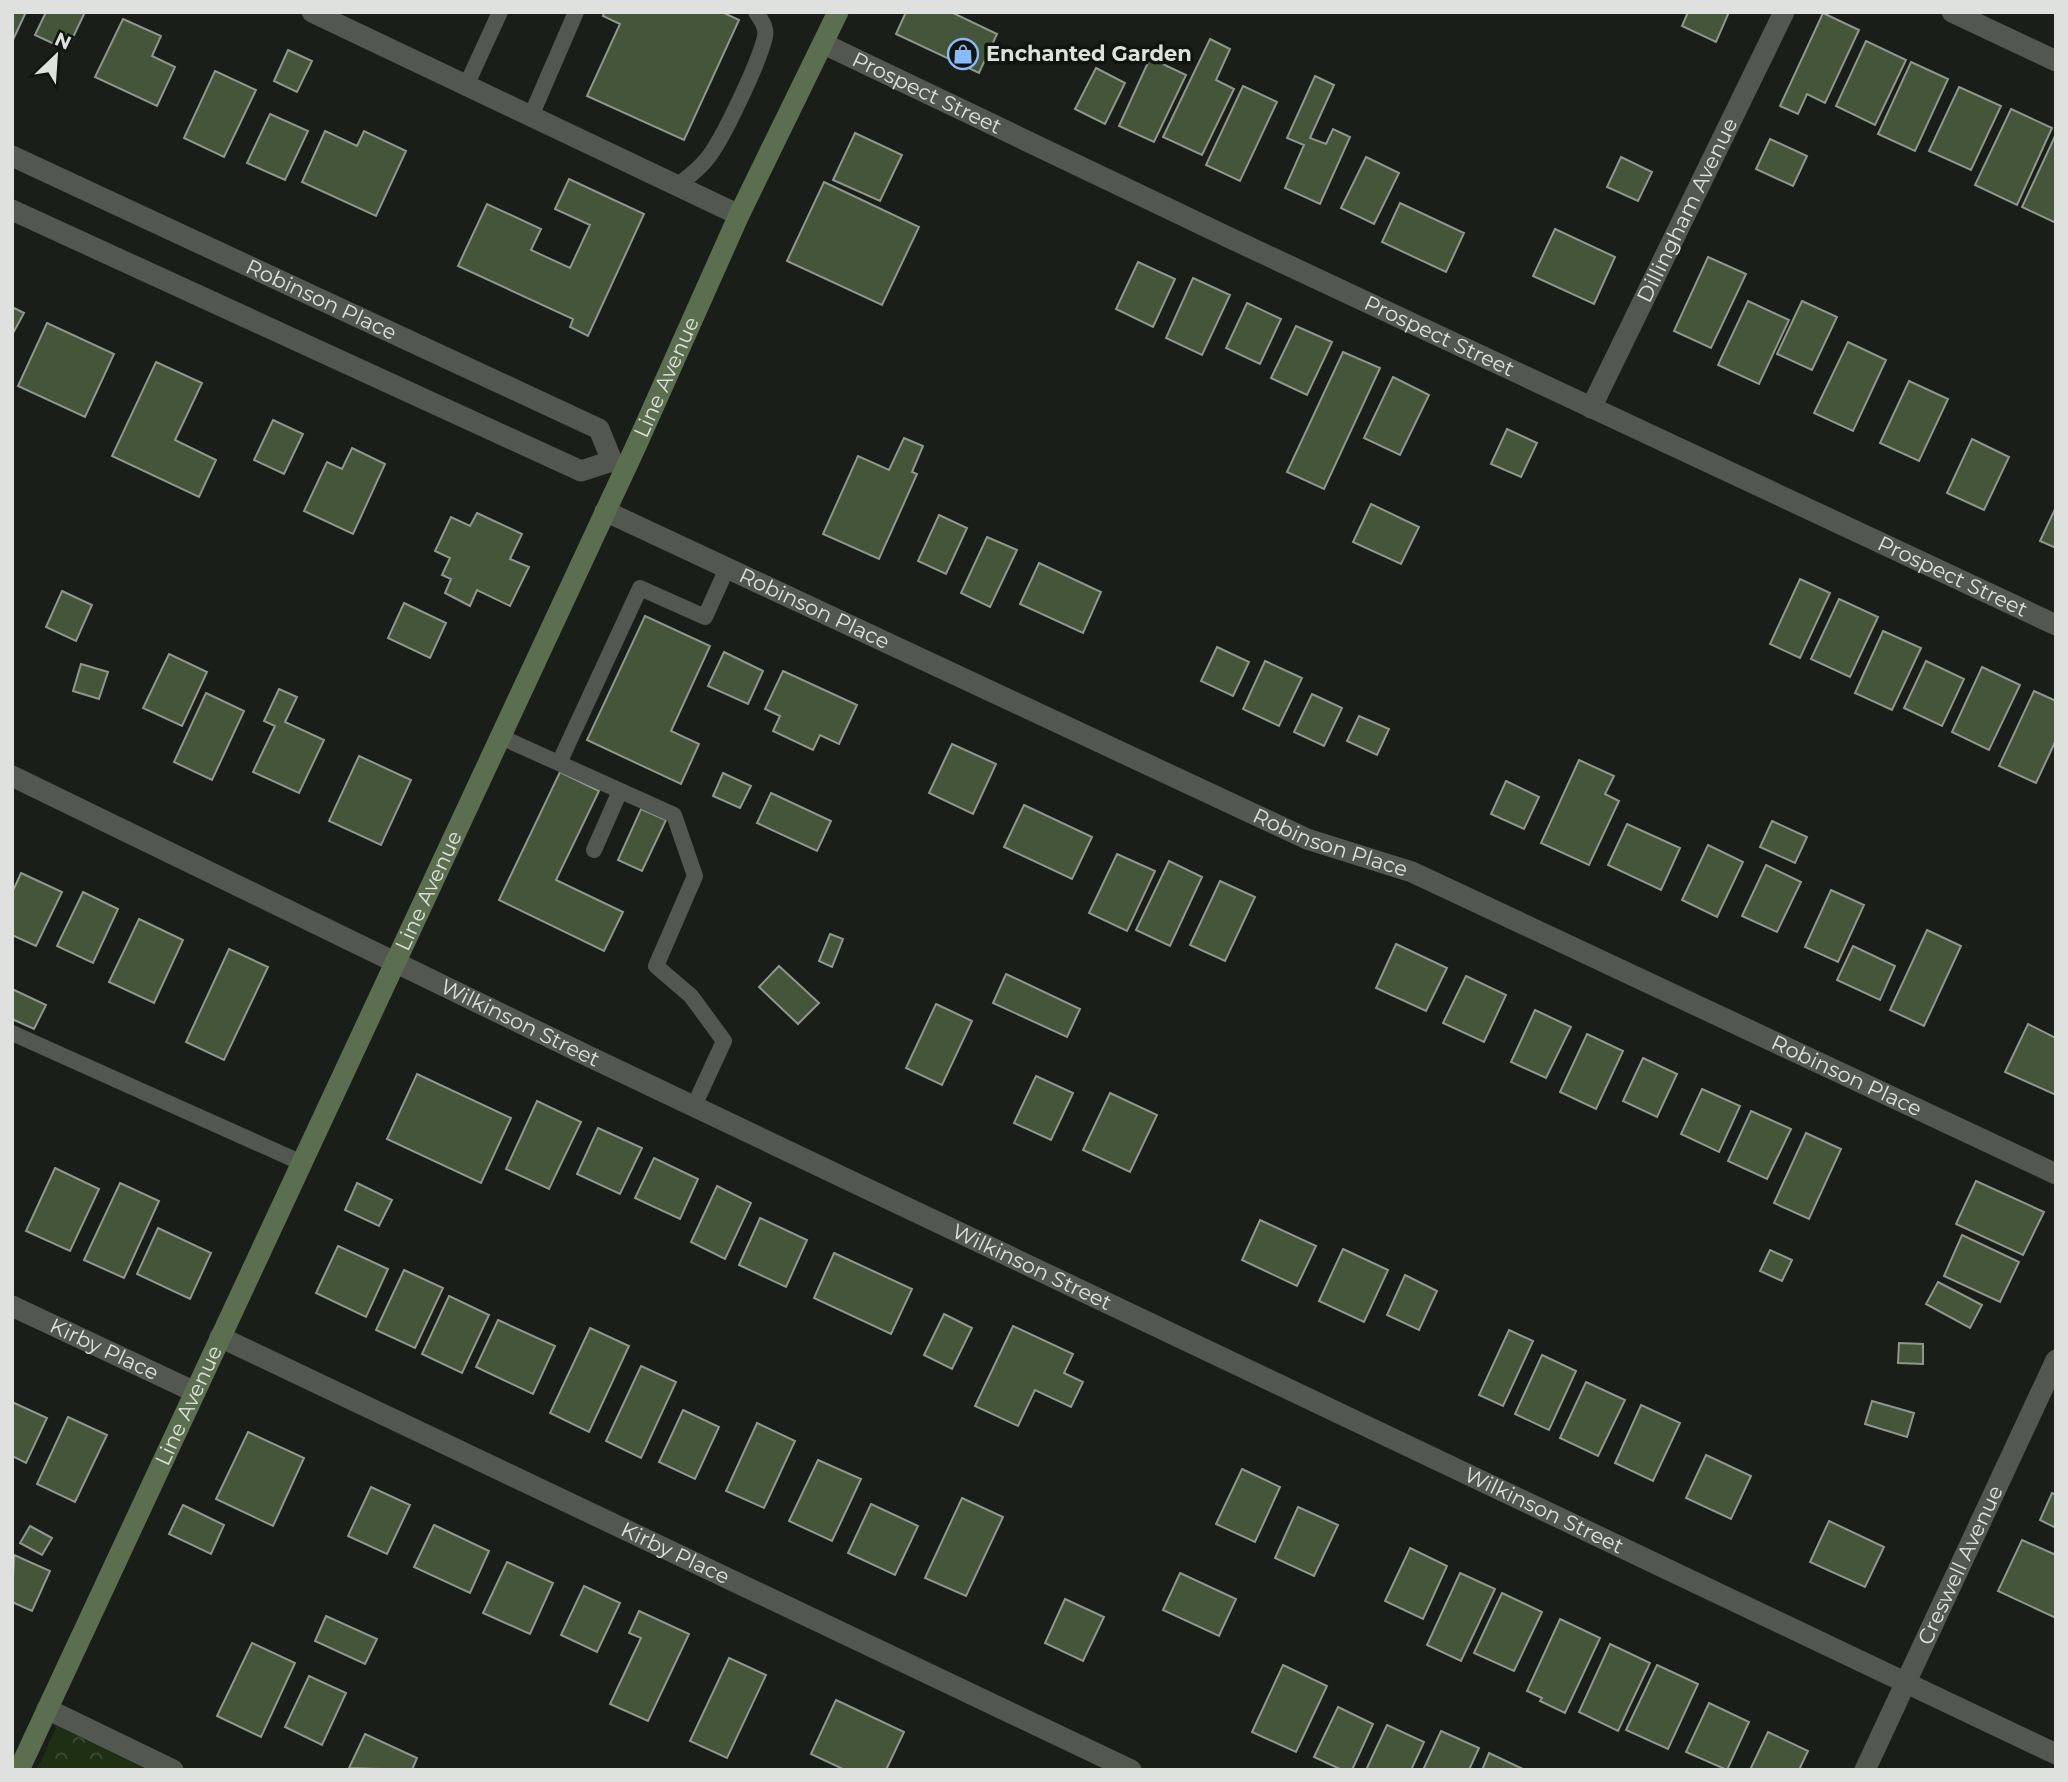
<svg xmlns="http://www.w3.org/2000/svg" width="2068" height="1782" font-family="Montserrat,sans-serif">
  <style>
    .park { fill: url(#park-crowns) }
    .building { fill: #445539; stroke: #90958d; stroke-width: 2 }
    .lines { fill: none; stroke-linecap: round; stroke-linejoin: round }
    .service { stroke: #525750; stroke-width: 16 }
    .minor { stroke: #525750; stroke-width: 21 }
    .tertiary { stroke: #525750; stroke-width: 21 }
    .secondary { stroke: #5b6e4f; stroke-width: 21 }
    .labels { text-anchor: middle; stroke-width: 7; stroke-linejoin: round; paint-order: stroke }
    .poi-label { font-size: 21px; font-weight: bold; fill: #dee1dd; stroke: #11150f; text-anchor: start }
    .street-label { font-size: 21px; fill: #dee1dd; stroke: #11150f }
  </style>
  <defs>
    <pattern id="park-crowns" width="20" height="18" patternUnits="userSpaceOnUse" patternTransform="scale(1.75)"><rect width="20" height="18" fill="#1f2f14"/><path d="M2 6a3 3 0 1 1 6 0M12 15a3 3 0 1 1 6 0" fill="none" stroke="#3f4d36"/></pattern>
  </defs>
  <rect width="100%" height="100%" fill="#1a1e18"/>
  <path class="park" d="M57,1726L63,1729L148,1770H37Z"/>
  <path class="building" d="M12,12H26L12,42Z
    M46,12H85L67,50L35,35Z
    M604,12H722L739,20L684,140L587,96L620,24L603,16Z
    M906,12H951L997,34L979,73L896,34Z
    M1688,12H1729L1716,42L1682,26Z
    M1823,13L1859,30L1825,103L1807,94L1798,114L1780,106Z
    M123,19L161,36L152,56L175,67L157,106L95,77Z
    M1210,39L1230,49L1216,80L1234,89L1202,155L1163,137Z
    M1866,41L1906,60L1875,125L1836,106Z
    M288,50L312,61L297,92L274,81Z
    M1150,58L1186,75L1154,142L1119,126Z
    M1911,62L1948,79L1915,151L1878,134Z
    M1096,68L1125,83L1105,124L1075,109Z
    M215,71L256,90L224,157L184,138Z
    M1315,76L1334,85L1310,138L1326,144L1333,129L1350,137L1320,204L1285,188L1304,145L1287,138Z
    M1243,86L1277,102L1240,181L1206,165Z
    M1959,87L2001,106L1971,170L1929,151Z
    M2011,109L2052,128L2017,205L1975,185Z
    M270,114L308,131L285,180L247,163Z
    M325,131L357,146L364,131L406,151L376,216L302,182Z
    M855,133L902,155L880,201L833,180Z
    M2056,134V223L2022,207Z
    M1770,139L1807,156L1793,186L1756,169Z
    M1366,157L1399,173L1374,224L1341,208Z
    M1621,157L1652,172L1638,201L1607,187Z
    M569,179L644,214L588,336L570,327L573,319L458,266L487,204L541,229L531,250L570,268L590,225L555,209Z
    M824,182L919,227L882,305L787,261Z
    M1400,203L1464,233L1446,272L1382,242Z
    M1555,229L1615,257L1594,304L1533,276Z
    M1708,257L1746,274L1711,348L1674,331Z
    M1138,262L1175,279L1153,327L1116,309Z
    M1193,278L1230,295L1202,355L1166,338Z
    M1748,301L1789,320L1759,384L1718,365Z
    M1802,301L1837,317L1812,370L1777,354Z
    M1247,303L1281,319L1260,364L1226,348Z
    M12,307L24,313L12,335Z
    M47,323L114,354L85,417L18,386Z
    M1296,326L1332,342L1307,395L1271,378Z
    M1848,342L1886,360L1853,431L1814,413Z
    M1343,352L1380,368L1324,489L1287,472Z
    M156,362L202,383L175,440L216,460L199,497L112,456Z
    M1393,377L1429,395L1400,455L1364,438Z
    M1909,381L1948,399L1919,461L1880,443Z
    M273,420L303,434L284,474L254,460Z
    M1507,429L1537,443L1521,477L1491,464Z
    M904,438L923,446L912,472L917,474L879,559L823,534L858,456L889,470Z
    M1972,439L2009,457L1984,510L1947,493Z
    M352,448L385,464L353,534L304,511L327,462L342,469Z
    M1371,504L1419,527L1401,564L1353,542Z
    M2056,507V548L2040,541Z
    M477,513L522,534L510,559L529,567L510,606L477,590L470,606L445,593L451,579L442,575L450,558L435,551L451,517L470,526Z
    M939,515L967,528L946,574L918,561Z
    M987,537L1017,550L990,607L961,593Z
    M1039,563L1101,592L1083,633L1020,604Z
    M1800,579L1830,593L1800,658L1770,644Z
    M62,591L92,605L76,641L46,627Z
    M1839,599L1878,617L1850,677L1811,659Z
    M404,603L446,623L430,658L388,638Z
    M645,616L710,646L671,731L699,744L681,784L587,740Z
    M1883,631L1921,648L1892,710L1855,693Z
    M1217,647L1249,662L1233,696L1201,681Z
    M724,652L763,671L748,704L708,686Z
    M169,654L207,672L182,726L143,708Z
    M1265,661L1302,678L1279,726L1243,709Z
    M1926,661L1964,679L1942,726L1904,708Z
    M81,664L108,672L99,699L73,691Z
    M1982,667L2020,685L1989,750L1952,732Z
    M783,671L857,705L839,744L820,735L813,750L773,731L780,716L765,709Z
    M279,689L297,697L285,722L324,740L299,793L253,772L275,726L264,721Z
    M2034,691L2056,701V740L2036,783L1999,766Z
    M206,693L244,711L212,780L174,762Z
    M1312,694L1342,708L1324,746L1294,732Z
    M1359,716L1389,729L1377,755L1347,741Z
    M952,744L996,764L973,814L929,793Z
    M359,756L411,780L381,845L329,821Z
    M1579,760L1614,776L1605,794L1619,801L1589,865L1541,843Z
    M560,772L599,791L556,880L623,912L604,951L499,900Z
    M723,773L751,786L740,808L713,796Z
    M1506,781L1539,797L1524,829L1491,814Z
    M771,793L831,821L817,851L757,823Z
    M1024,805L1092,837L1072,879L1004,847Z
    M641,809L666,820L642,871L618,860Z
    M1772,821L1807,837L1795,863L1760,847Z
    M1627,824L1680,848L1661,890L1608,865Z
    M1708,845L1743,862L1717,917L1682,900Z
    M1117,854L1155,871L1127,931L1089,913Z
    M1169,861L1202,877L1170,946L1136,930Z
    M1766,865L1801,882L1777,932L1742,916Z
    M21,873L62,892L36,946L12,935V893Z
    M1220,881L1255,897L1225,961L1190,945Z
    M1831,890L1864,905L1838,962L1805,947Z
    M83,892L118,909L93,963L57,946Z
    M139,919L183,940L154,1003L109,982Z
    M1927,930L1961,946L1924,1026L1890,1010Z
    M830,934L843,939L832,967L819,961Z
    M1396,944L1447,968L1426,1011L1376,988Z
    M1853,946L1895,966L1880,1000L1837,980Z
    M229,949L268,967L224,1060L186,1042Z
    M779,966L819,1003L798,1024L759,987Z
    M1006,974L1080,1009L1067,1037L993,1003Z
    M1466,976L1506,995L1484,1042L1443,1023Z
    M12,989L46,1005L34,1029L12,1019Z
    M936,1004L972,1021L942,1085L906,1068Z
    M1535,1010L1571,1027L1546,1078L1511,1062Z
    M2028,1024L2056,1038V1095L2005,1072Z
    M1587,1034L1623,1051L1596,1109L1560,1092Z
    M1643,1058L1677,1074L1657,1117L1623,1101Z
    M417,1074L511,1118L481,1183L387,1139Z
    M1036,1076L1073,1093L1051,1140L1014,1123Z
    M1702,1089L1740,1106L1719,1152L1681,1134Z
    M1110,1093L1157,1115L1130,1172L1083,1150Z
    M537,1101L581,1122L549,1189L506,1169Z
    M1751,1111L1791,1129L1767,1179L1728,1161Z
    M598,1128L642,1148L620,1194L577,1174Z
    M1806,1133L1841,1149L1809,1219L1774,1203Z
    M654,1158L698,1179L680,1219L635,1198Z
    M55,1168L99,1189L70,1251L26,1231Z
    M1976,1181L2044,1212L2023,1255L1956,1224Z
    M120,1183L159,1201L124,1278L84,1260Z
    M357,1183L392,1200L379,1226L345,1210Z
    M717,1186L751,1203L725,1259L691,1242Z
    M760,1218L807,1240L786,1287L739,1265Z
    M1260,1220L1316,1246L1297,1286L1242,1260Z
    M158,1228L211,1253L190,1299L137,1274Z
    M1962,1235L2019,1262L2000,1302L1944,1276Z
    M338,1246L388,1269L366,1317L316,1293Z
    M1343,1249L1388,1270L1364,1322L1319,1301Z
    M1770,1250L1792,1260L1782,1281L1760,1271Z
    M834,1253L912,1289L891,1334L814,1298Z
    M404,1270L443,1288L415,1348L376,1330Z
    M1405,1275L1437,1291L1419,1330L1387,1315Z
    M1938,1282L1982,1305L1970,1328L1926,1304Z
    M449,1296L489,1315L462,1373L422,1354Z
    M944,1314L972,1328L952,1369L924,1355Z
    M498,1320L555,1346L533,1394L476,1367Z
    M1013,1326L1073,1354L1064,1373L1083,1382L1071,1407L1035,1390L1018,1426L975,1406Z
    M590,1328L629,1346L589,1432L550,1413Z
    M1509,1330L1533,1341L1503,1406L1479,1395Z
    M1899,1343L1923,1344V1364L1898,1363Z
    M1542,1355L1576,1371L1549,1430L1515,1414Z
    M641,1366L676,1382L641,1458L606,1441Z
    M1586,1382L1625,1400L1598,1456L1560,1438Z
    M1872,1401L1914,1413L1907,1437L1865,1424Z
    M12,1402L47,1418L26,1463L12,1456Z
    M1641,1405L1680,1423L1653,1481L1615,1463Z
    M683,1410L719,1427L695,1479L659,1462Z
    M68,1417L107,1435L75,1502L37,1484Z
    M757,1423L795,1441L764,1508L726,1491Z
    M248,1432L304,1458L273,1526L216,1499Z
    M1706,1455L1751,1476L1731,1519L1686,1498Z
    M818,1460L861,1479L832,1541L789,1521Z
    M1242,1469L1280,1487L1255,1542L1216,1524Z
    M371,1487L410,1505L387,1554L348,1536Z
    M2052,1493L2056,1495V1528L2040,1520Z
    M962,1498L1003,1517L966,1596L925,1578Z
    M871,1504L918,1526L895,1575L848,1553Z
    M183,1505L224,1525L211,1554L169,1534Z
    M1298,1507L1338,1525L1314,1576L1275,1558Z
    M1829,1521L1884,1547L1865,1587L1810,1562Z
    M434,1525L489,1551L470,1593L414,1567Z
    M30,1526L52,1538L42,1555L20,1543Z
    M2022,1540L2056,1555V1618L1998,1591Z
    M1410,1548L1447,1566L1423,1619L1385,1601Z
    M14,1555L50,1571L32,1611L12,1602Z
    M507,1562L553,1583L530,1634L483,1613Z
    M1180,1573L1236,1599L1219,1636L1163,1610Z
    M1460,1573L1495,1589L1461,1661L1427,1645Z
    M584,1586L620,1603L597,1652L561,1635Z
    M1502,1593L1542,1612L1514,1671L1474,1653Z
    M1065,1599L1104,1617L1083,1661L1045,1643Z
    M639,1611L689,1634L648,1721L610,1704L641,1638L629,1633Z
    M326,1616L377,1639L365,1664L315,1641Z
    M1560,1619L1600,1638L1565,1713L1540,1701L1542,1698L1527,1691Z
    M252,1643L295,1663L261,1737L217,1716Z
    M1610,1644L1650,1663L1618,1731L1579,1712Z
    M729,1658L766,1675L727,1758L690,1741Z
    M1283,1665L1327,1686L1296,1752L1252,1732Z
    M1657,1665L1698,1684L1668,1749L1626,1730Z
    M309,1676L346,1693L322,1745L285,1727Z
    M836,1700L904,1732L886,1770H845L811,1754Z
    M1709,1703L1749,1722L1727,1770L1686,1752Z
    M1338,1707L1373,1724L1352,1770H1342L1314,1757Z
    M1387,1725L1424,1742L1411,1770H1366Z
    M1441,1731L1479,1748L1469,1770H1423Z
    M1768,1732L1808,1751L1799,1770H1750Z
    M365,1734L417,1758L412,1770L349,1768Z
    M1489,1753L1525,1770H1482Z"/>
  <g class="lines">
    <path class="service" d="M466,86L500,12
      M531,116L576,12
      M677,186C687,178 698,170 706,160C722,142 759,62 765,37C767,27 761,20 756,12
      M501,737L674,815L695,876L656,966L691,996L724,1041L694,1106
      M559,763L640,588L705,617L728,566
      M594,850L620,791
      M12,1033L302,1163"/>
    <g class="minor">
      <path d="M312,12L739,215"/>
      <path d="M1952,12L2056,61"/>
      <path id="s1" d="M824,44L1232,239L2056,625"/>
      <path id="s2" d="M12,156L599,429L612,461L625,468"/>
      <path d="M12,210L581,471L612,461"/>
      <path id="s3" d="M1591,408L1784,12"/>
      <path id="s4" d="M605,511L1307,839L1412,872L2056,1174"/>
      <path id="s5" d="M12,776L590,1057L2056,1754"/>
      <path id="s6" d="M12,1306L195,1392"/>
      <path id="s7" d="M220,1337L1131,1770"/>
      <path d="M47,1709L173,1770"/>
    </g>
    <path class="tertiary" id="s8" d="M1865,1770L2056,1360"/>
    <path class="secondary" id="s9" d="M19,1770L636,446L739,215L838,12"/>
  </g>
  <defs>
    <g id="shop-ring" transform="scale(1.575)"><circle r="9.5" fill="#11150f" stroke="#89bafc" stroke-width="1.5"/><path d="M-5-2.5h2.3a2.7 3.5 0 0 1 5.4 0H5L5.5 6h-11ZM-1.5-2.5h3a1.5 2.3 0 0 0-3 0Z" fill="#89bafc"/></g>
  </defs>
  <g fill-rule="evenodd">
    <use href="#shop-ring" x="963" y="54"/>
  </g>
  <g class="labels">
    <g class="poi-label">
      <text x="986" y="61">Enchanted Garden</text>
    </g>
    <g class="street-label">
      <text dy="7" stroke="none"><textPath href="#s1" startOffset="114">Prospect Street</textPath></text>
      <text dy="7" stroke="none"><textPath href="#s3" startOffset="220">Dillingham Avenue</textPath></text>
      <text dy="7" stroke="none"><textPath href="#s2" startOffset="341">Robinson Place</textPath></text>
      <text dy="7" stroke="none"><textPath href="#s1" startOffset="681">Prospect Street</textPath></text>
      <text dy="7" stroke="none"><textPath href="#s9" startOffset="1536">Line Avenue</textPath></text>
      <text dy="7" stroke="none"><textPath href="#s1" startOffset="1248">Prospect Street</textPath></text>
      <text dy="7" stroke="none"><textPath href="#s4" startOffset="231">Robinson Place</textPath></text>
      <text dy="7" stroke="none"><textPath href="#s4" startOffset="798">Robinson Place</textPath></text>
      <text dy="7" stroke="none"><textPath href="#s9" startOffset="970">Line Avenue</textPath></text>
      <text dy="7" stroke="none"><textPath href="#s5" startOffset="565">Wilkinson Street</textPath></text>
      <text dy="7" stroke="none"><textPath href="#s4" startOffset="1365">Robinson Place</textPath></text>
      <text dy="7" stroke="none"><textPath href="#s5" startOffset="1132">Wilkinson Street</textPath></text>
      <text dy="7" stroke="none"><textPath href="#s6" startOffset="102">Kirby Place</textPath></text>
      <text dy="7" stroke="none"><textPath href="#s9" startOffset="402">Line Avenue</textPath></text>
      <text dy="7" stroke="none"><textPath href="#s5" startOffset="1699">Wilkinson Street</textPath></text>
      <text dy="7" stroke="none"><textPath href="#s7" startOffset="504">Kirby Place</textPath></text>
      <text dy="7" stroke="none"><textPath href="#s8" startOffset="226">Creswell Avenue</textPath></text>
    </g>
  </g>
  <rect width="2068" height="1782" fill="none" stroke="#dee1dd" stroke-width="28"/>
  <g transform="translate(56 56) rotate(25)" stroke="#11150f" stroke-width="5" paint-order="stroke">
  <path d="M0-5L12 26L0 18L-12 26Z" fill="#dee1dd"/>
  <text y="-10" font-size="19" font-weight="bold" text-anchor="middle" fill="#dee1dd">N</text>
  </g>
</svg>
